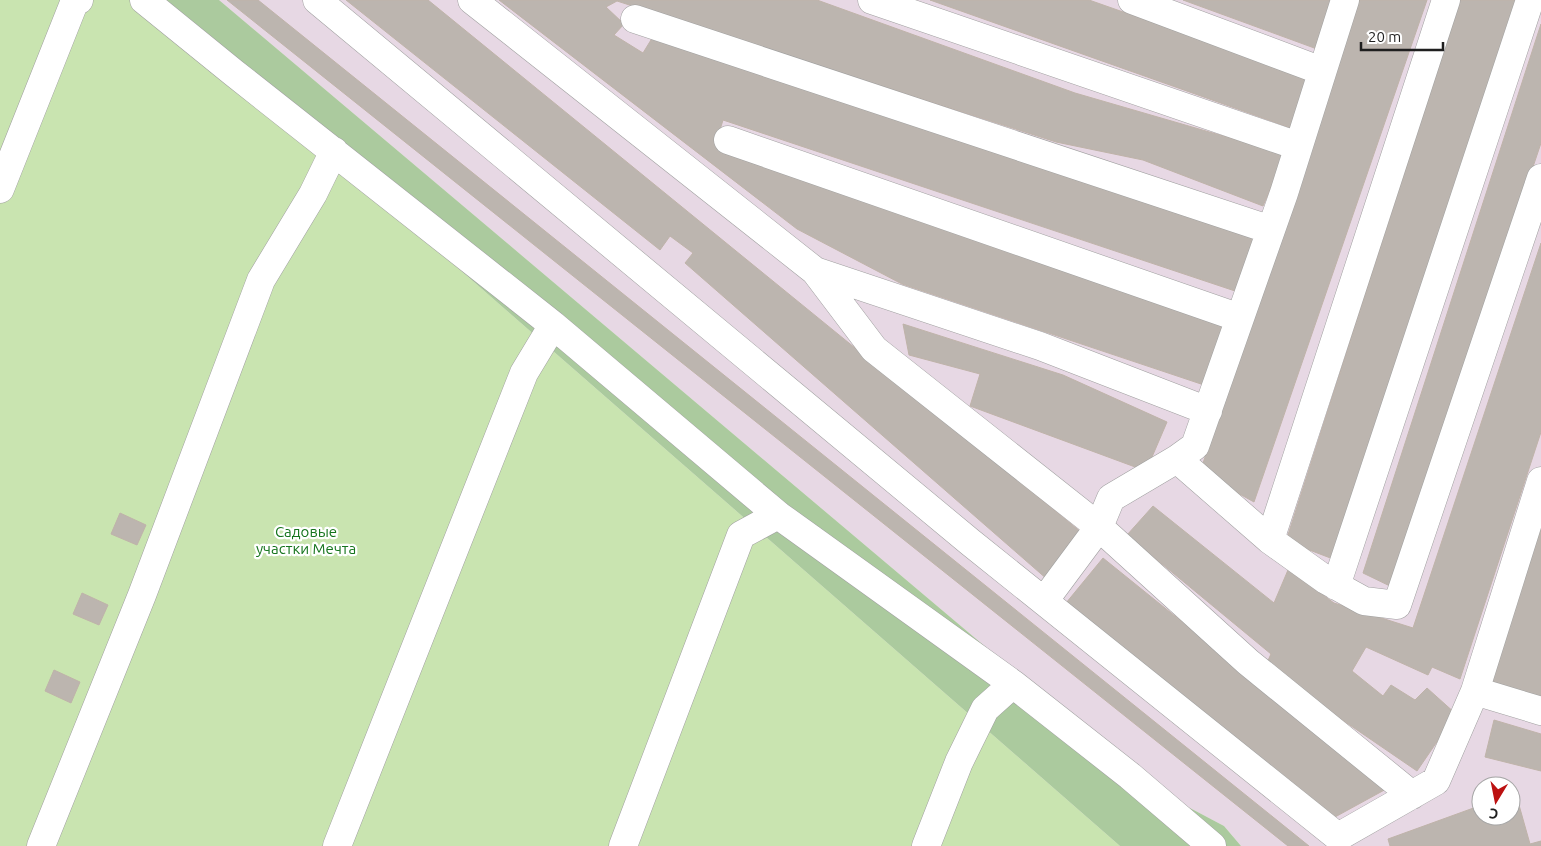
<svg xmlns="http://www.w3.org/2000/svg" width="1541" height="846" font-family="Ubuntu,sans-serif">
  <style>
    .industrial { fill: #e7d8e4; fill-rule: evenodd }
    .grass { fill: #c9e4b0 }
    .forest { fill: #abca9e }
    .building { fill: #bcb5af; stroke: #bfb3a9 }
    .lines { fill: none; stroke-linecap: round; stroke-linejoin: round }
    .minor-casing { stroke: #a0a0a0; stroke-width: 29 }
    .minor { stroke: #fff; stroke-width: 28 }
    .labels { text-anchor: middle; stroke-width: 4.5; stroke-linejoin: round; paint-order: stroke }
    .park-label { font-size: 15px; fill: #15741d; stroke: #fff }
  </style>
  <rect width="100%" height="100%" fill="#efece6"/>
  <path class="industrial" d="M219,0H1541V846H1241L1224,826L1154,789ZM1481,786H1511V816H1481Z"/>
  <path class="grass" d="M0,0H151L1120,846H0Z"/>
  <path class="forest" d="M151,0H219L1154,789L1224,826L1241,846H1120Z"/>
  <path class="building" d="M227,0H258L1309,846H1288Z
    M346,0H428L1087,537L1048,580L685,263L693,253L670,236L660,250Z
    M499,0H817L1075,93L1285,154L1263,206L1143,160L1056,142L617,1L606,7L624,24L614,35L643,53L654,35L1255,238L1235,291L723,120L716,143L1230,327L1207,386L902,284L797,229Z
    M930,0H1089L1308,77L1294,129Z
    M1183,0H1331L1317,49Z
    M1359,0H1427L1254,502L1200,472Z
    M1460,0H1519L1333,559L1286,541Z
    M1541,24V143L1392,587L1363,573Z
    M1541,243V432L1460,679L1432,667L1428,675L1366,647L1352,671L1383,696L1391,685L1415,700L1427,688L1456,714L1417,771L1265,667L1271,654L1127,535L1153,506L1274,603L1288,570L1334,603L1413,628Z
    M903,324L1063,375L1167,422L1146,471L970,406L980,374L909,355Z
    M120,513L146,525L137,545L111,534Z
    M1541,516V702L1488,684Z
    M1103,558L1388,788L1335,817L1066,603Z
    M82,593L108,605L99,625L73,614Z
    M54,670L80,682L71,703L45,691Z
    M1494,720L1541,734V771L1485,757Z
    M1519,805L1530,844L1541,841V846H1390L1388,839L1479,806L1481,820L1491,816H1511V808Z"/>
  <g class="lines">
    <g class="minor-casing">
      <path id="minor" d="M144,0L234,73L553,325L778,515L1013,684L1130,776L1212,846
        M317,0L970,542L1338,837L1436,781L1475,691L1541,711
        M472,0L815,271L874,349L1099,527L1248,662L1412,795
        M872,0L1298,146
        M1132,0L1322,71
        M635,19L1271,230
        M728,140L1240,318
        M0,189L74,3L79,0
        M815,271L1040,346L1208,411
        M1177,459L1270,540L1446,0
        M1270,540L1326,580L1364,601L1397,605L1541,178
        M1336,586L1530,0
        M1044,601L1099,527L1111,498L1177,459L1195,446L1284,193L1345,0
        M1475,691L1541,481
        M41,846L142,595L261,280L313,194L334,151
        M337,846L524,373L553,325
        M623,846L741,535L778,515
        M926,846L959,762L985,709L1013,684"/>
    </g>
    <use href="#minor" class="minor"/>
  </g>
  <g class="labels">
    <g class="park-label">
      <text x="306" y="537">Садовые<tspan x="306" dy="17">участки Мечта</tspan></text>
    </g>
  </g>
  <g transform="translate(1496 801) rotate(190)"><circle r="24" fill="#ffffff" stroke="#a5a5a5"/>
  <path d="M0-4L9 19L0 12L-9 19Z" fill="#bc1111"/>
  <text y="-8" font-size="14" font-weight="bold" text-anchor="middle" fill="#1f1f1f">С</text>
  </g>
  <path d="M1361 42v8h82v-8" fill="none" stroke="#1f1f1f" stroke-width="2.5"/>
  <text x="1368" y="42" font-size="15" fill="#1f1f1f" stroke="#ffffff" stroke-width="4" paint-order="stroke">20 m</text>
</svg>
